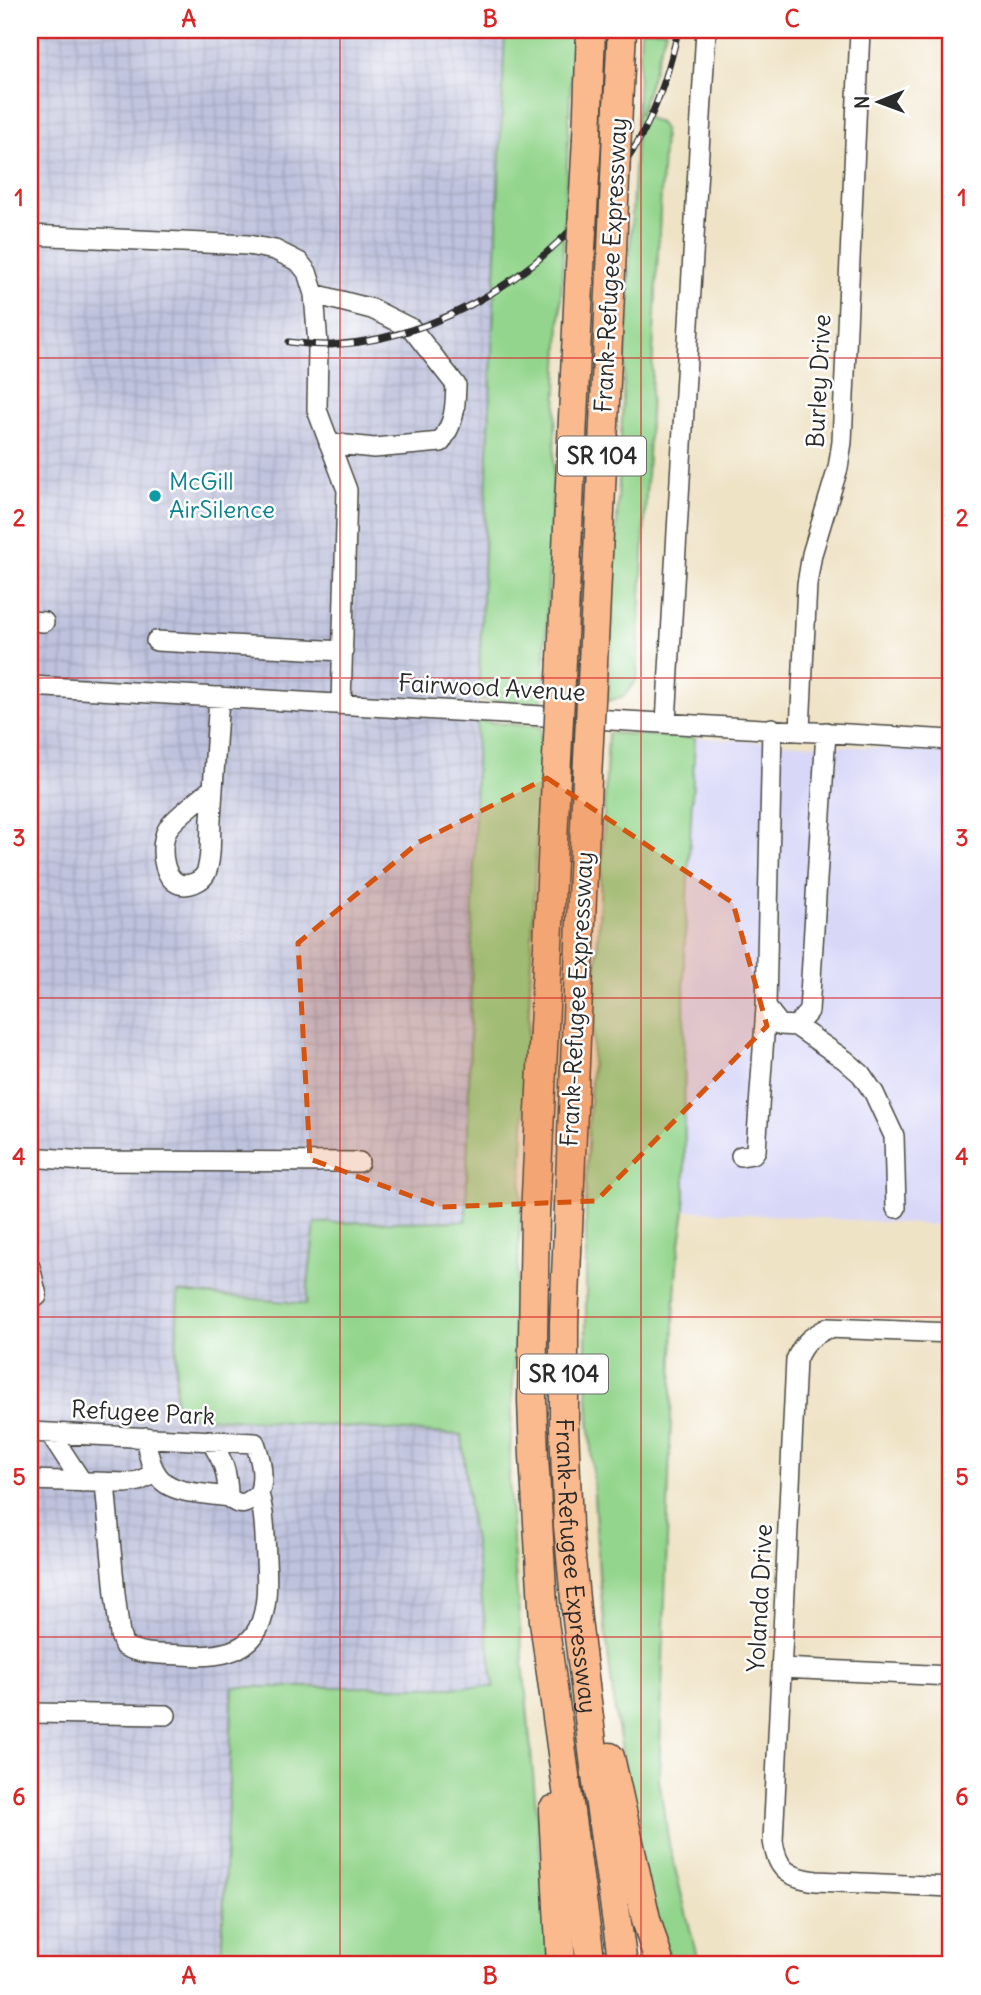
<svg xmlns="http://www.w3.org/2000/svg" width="981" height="1995" font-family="Delius,sans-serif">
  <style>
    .built { fill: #d8d7f8 }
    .industrial { fill: url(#industrial-grid) }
    .grass { fill: #93d58c; stroke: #5f805c; stroke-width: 2 }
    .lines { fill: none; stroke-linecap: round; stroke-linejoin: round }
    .minor-casing { stroke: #484742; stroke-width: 22 }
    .highway-casing { stroke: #484742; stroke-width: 31 }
    .minor { stroke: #fff; stroke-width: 19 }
    .highway { stroke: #fbba8d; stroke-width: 28 }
    .rail-casing { stroke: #2b2b2b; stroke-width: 7 }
    .rail { stroke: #fff; stroke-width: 4.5; stroke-dasharray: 13; stroke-linecap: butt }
    .highway-bridge-casing { stroke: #484742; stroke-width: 31; stroke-linecap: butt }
    .highway-bridge { stroke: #fbba8d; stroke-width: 28 }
    .marked { fill: #d5540f; fill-opacity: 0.2; stroke: #d5540f; stroke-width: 5; stroke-dasharray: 14 9; stroke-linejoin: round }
    .grid { fill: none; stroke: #d62828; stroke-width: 2; stroke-opacity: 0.55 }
    .culture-dot { fill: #0f9aa8; stroke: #fff; stroke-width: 2.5 }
    .labels { text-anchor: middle; stroke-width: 5; stroke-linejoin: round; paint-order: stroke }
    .shield { fill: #fff; stroke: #6b6b6b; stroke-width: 2 }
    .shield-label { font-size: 23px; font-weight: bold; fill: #2b2b2b }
    .street-label { font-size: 24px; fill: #2b2b2b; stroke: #fff }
    .culture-label { font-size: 24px; fill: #0d838f; stroke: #fff; text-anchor: start }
    .neatline { fill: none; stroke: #d62828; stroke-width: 2.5 }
    .grid-label { font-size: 23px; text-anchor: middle; font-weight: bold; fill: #d62828 }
  </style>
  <defs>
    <pattern id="industrial-grid" width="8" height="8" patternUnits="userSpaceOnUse" patternTransform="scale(1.75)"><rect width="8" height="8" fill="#bfc2dd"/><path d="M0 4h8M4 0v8" fill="none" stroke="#a4a7be"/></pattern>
  </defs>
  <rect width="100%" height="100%" fill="#fff"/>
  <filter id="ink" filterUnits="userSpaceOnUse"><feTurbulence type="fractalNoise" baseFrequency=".0143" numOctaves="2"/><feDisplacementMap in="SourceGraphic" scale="14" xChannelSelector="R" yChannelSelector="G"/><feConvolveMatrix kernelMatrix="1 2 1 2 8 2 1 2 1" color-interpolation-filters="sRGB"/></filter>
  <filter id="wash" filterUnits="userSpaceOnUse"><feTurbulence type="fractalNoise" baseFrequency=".00686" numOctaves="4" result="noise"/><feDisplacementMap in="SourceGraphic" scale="28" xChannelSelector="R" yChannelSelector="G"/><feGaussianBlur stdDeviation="1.57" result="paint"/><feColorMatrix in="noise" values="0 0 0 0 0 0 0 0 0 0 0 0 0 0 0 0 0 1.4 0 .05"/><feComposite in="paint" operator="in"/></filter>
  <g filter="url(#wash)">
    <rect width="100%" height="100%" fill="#efe3c6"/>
    <path class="built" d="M695,738L951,752V1226L685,1210L684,959Z"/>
    <path class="industrial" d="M30,30H505L477,721L466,1221L315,1223L307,1304L178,1292L175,1414L462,1435L469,1508L494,1688L233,1687L221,1965H30Z"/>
    <path class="grass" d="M505,30H573L543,703L478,700Z
      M641,30H666L640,114L659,123L664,130L637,679L624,696L608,701Z
      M477,721L541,727L509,1479L512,1537L550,1965H221L233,1687H494L469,1508L462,1435L175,1415L178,1292L306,1304L315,1223L466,1221Z
      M608,733L695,738L684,959L685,1210L677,1264L675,1298L659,1780L669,1844L699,1965H672L643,1870L614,1705L599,1575L586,1368V1182Z"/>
  </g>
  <g filter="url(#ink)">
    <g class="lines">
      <g class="minor-casing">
        <path id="minor" d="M30,235L248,245L275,250L299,262L307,272L314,294L318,345L317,410L347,490L341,704
          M314,294L372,309L412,329L456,385C455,411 455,420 441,442L374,448L329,443
          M30,621L44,622
          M156,641L343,651
          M30,686L951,740
          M666,722L706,30
          M772,728L766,1007L780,1025L796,1026L809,1011L826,732
          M800,730L807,584L812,554L838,468L842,442L860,30
          M213,788C202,797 176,817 169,827C157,844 162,895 194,883C199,881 203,879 206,873C212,858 210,836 211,820C214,779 216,738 219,697
          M796,1026L845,1060L861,1074L874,1093L894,1136L896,1208
          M741,1156L753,1154L756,1150L766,1007
          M30,1157L84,1161L359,1162
          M30,1267L37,1296
          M951,1333L828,1328C811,1337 803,1342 796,1360L773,1841C777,1870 788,1877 816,1881L951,1887
          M30,1432L255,1443C261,1460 265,1476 259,1494C246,1504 241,1508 228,1497
          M50,1433L82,1482
          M146,1437C151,1496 180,1490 228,1497C228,1473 223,1460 210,1440
          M30,1480L126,1483L139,1481L155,1473
          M105,1483L115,1594L120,1635L124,1646C141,1655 163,1654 182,1655C259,1661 270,1627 266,1559C265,1537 265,1515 259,1494
          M781,1668L951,1676
          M30,1713L166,1715"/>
      </g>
      <g class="highway-casing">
        <g id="highway">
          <path d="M618,107L622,30"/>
          <path d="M587,138L591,30"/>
          <path d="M562,659L579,286"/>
          <path d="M593,663L612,250"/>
          <path d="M556,778L535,1215L532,1400L534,1456L544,1622L591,1965"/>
          <path id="s1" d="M587,779L564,1323V1426L568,1526L577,1620L597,1783L623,1965"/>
          <path d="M610,1757L646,1919L660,1965"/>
          <path d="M553,1810L561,1965"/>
        </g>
      </g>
      <use href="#minor" class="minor"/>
      <use href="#highway" class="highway"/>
      <g class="rail-casing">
        <path id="rail" d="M289,342C303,344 317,345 331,345C463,338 583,245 644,131C660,99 671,64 678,30"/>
      </g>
      <use href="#rail" class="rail"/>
      <g class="highway-bridge-casing">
        <path id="highway-bridge" d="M612,250L618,107
          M579,286L587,138
          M556,778L562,659
          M587,779L593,663"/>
      </g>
      <use href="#highway-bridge" class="highway-bridge"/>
    </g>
  </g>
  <path class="marked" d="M547,778L733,903L767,1026L596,1201L441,1207L310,1159L298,943L419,842Z"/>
  <path class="grid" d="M340,30V1965M641,30V1965M30,358H951M30,678H951M30,998H951M30,1317H951M30,1637H951"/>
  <circle class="culture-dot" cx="155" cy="496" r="7"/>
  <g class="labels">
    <g class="shield">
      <rect x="558" y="436.5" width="88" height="39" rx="5"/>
      <rect x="520" y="1354.5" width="88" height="39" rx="5"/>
    </g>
    <g class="shield-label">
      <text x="602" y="464">SR 104</text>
      <text x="564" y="1382">SR 104</text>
    </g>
    <g class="street-label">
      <text transform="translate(611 265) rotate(-87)" y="8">Frank-Refugee Expressway</text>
      <text transform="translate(819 381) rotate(-87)" y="8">Burley Drive</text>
      <text transform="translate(492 688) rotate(3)" y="8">Fairwood Avenue</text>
      <text transform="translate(577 999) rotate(-87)" y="8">Frank-Refugee Expressway</text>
      <text transform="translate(143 1413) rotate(3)" y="8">Refugee Park</text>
      <text dy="8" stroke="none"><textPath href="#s1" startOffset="788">Frank-Refugee Expressway</textPath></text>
      <text transform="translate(760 1598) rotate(-87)" y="8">Yolanda Drive</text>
    </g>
    <g class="culture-label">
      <text x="169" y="490">McGill<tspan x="169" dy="28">AirSilence</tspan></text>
    </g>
  </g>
  <rect width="981" height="1995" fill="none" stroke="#fff" stroke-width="77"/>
  <g transform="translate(879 102) rotate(269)" stroke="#ffffff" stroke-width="5" paint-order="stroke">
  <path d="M0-5L12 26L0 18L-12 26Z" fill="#2b2b2b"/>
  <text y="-10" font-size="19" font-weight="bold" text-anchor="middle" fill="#2b2b2b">N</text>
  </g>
  <rect x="38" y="38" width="904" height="1918" class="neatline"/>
  <g class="grid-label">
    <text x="189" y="27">A</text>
    <text x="490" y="27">B</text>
    <text x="792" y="27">C</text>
    <text x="19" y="206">1</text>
    <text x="962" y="206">1</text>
    <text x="19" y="526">2</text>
    <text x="962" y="526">2</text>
    <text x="19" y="846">3</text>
    <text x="962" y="846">3</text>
    <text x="19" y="1165">4</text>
    <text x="962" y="1165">4</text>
    <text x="19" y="1485">5</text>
    <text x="962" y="1485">5</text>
    <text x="19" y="1805">6</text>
    <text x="962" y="1805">6</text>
    <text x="189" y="1984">A</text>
    <text x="490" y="1984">B</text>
    <text x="792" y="1984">C</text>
  </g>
</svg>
